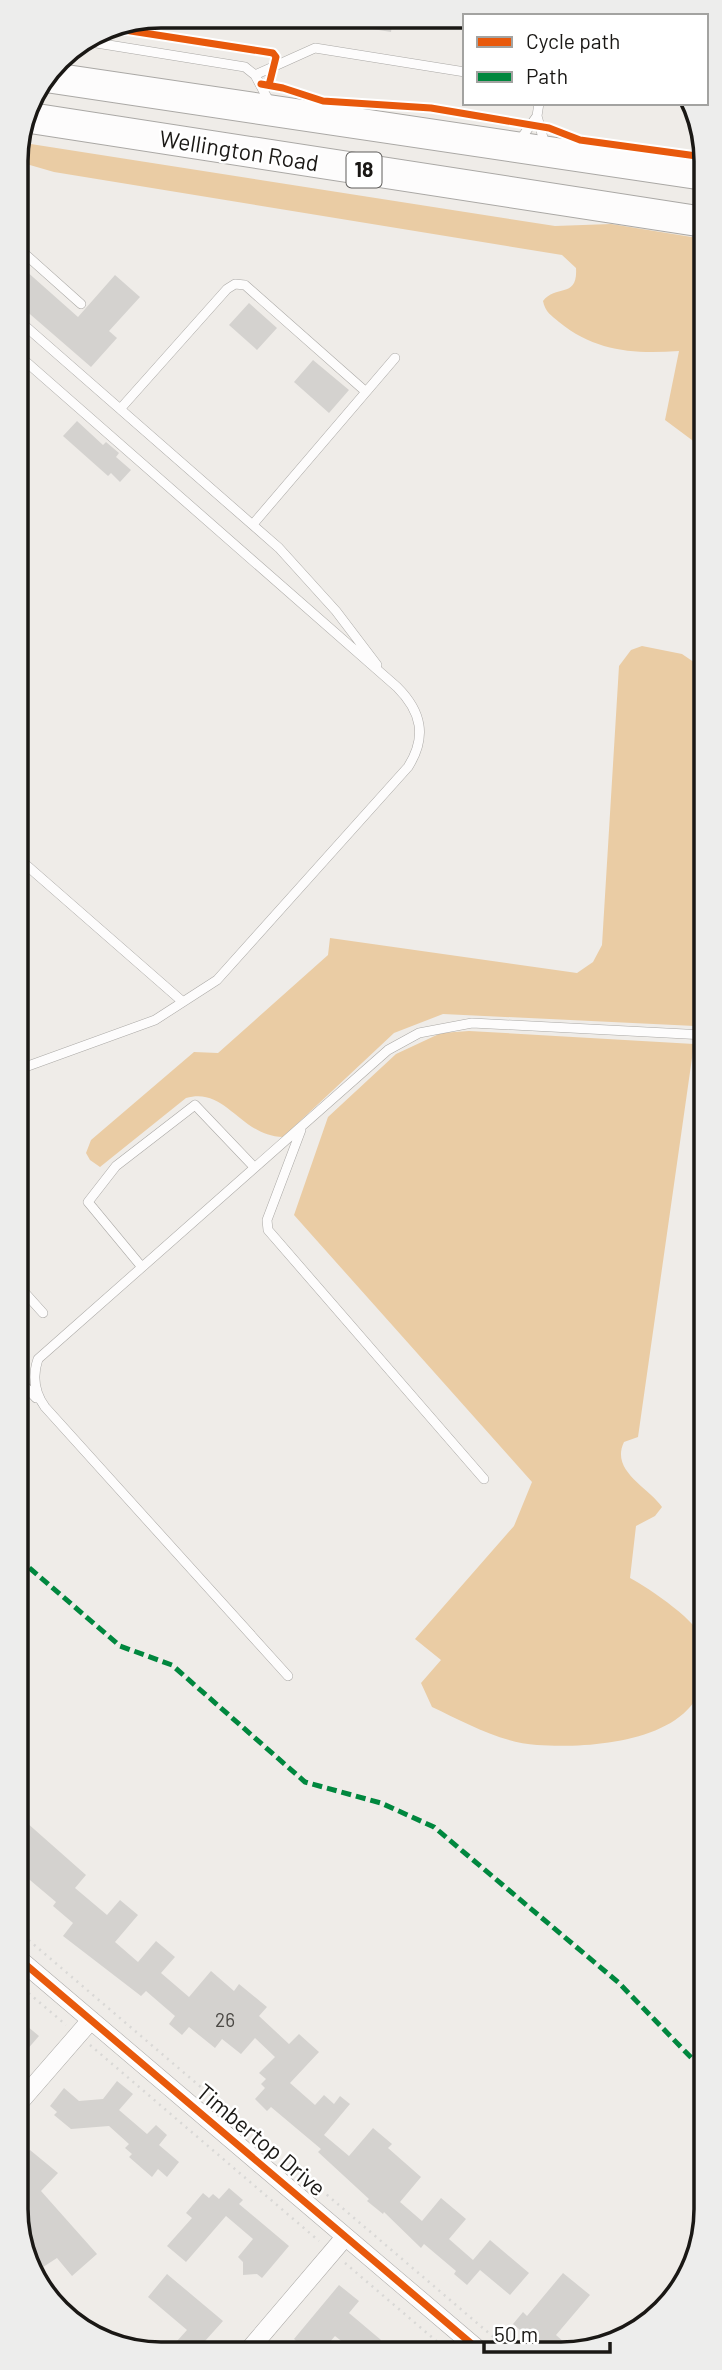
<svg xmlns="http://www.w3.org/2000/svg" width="722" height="2370" font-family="Barlow,sans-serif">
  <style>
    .forest { fill: #eacca4 }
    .building { fill: #d4d2cf }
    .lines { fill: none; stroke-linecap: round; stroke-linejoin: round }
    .service-casing { stroke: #aaa8a5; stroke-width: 10 }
    .minor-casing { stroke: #aaa8a5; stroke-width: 19 }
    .trunk-casing { stroke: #aaa8a5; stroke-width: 32 }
    .path { stroke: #d9d8d6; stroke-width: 2.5; stroke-dasharray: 2 5; stroke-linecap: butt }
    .service { stroke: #fdfcfc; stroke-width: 9 }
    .minor { stroke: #fdfcfc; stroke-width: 18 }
    .trunk { stroke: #fdfcfc; stroke-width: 30 }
    .quiet { stroke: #00873e; stroke-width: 5; stroke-dasharray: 10 5; stroke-linecap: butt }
    .cycleway-casing { stroke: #fff; stroke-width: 11 }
    .cycleway { stroke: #e8590c; stroke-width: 7 }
    .labels { text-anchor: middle; stroke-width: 5; stroke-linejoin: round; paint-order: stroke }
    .number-label { font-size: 19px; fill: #4a4844 }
    .shield { fill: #fff; stroke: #5f5d5b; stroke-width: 2 }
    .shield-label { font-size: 21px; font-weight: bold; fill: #1a1815 }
    .street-label { font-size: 23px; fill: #1a1815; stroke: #fff }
    .rim { fill: none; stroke: #1a1815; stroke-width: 3.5 }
  </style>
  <rect width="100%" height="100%" fill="#efece8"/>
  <path class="forest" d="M18,142L555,226L611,224L704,239V449L665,420L679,351C634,354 596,352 559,322C552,316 545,312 543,301C556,284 578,299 576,268L562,255L54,172L16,161Z
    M642,646L682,654L704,669V949L695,1026L443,1014L394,1033L283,1137C240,1136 226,1086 186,1098L100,1167L90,1160L86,1153L91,1140L194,1052L218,1053L328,955L330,938L577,973L593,962L602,945L619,666L631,650Z
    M469,1031L694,1044L638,1437L624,1442C610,1471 648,1487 662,1507L655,1516L636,1526L630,1578C650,1589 700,1622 705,1644C706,1651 705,1659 705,1666C705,1741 594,1749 537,1745C501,1743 464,1722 432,1707L421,1683L441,1660L415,1639L514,1526L532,1482L294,1215L328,1117L396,1054L441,1033Z"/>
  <path class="building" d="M349,17H393L391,32L348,25Z
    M16,262L78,317L115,275L140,297L109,331L117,338L91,367L16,302Z
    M249,303L277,328L257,350L229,325Z
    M313,360L349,390L329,413L294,382Z
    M77,421L103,445L106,442L119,453L116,457L131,470L120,482L111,473L108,476L63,436Z
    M26,1822L86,1875L75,1888L107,1915L120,1900L138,1915L115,1942L138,1962L156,1941L175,1957L161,1973L189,1997L211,1971L234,1991L239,1984L267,2007L259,2016L289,2044L299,2034L319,2052L290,2083L315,2105L324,2095L334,2104L340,2096L350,2104L324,2135L349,2156L373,2128L392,2144L388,2148L421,2177L400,2202L422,2221L441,2198L466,2219L449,2239L473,2260L490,2240L529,2273L510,2295L480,2270L467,2285L454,2274L456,2271L424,2244L421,2248L384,2212L383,2214L367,2201L369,2199L318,2152L321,2149L271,2107L267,2111L255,2099L265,2088L261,2084L266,2079L259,2073L275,2057L255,2038L241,2054L222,2039L215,2048L189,2027L182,2035L169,2024L175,2016L146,1991L141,1996L63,1936L73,1923L53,1906L56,1902L18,1870V1831Z
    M18,2025L24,2030L27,2026L39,2036L18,2060Z
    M117,2081L133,2094L119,2110L147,2134L156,2125L167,2135L159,2145L179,2162L167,2177L158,2169L152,2177L129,2157L132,2154L125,2148L129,2144L109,2126L71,2129L54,2115L57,2112L50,2106L64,2088L79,2101L103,2099Z
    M30,2150L58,2173L41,2191L97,2254L72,2276L57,2258L37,2271L18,2237V2183L28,2175L18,2167V2162Z
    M229,2188L243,2200L239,2204L289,2246L262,2278L257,2274L243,2275V2262L238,2257L253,2239L226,2216L186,2262L167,2246L192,2218L186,2213L203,2193L209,2198L213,2194L219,2199Z
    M563,2273L590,2295L556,2335L575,2352H546L513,2324L523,2312L527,2316Z
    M167,2274L223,2321L196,2351H168L187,2330L148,2297Z
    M339,2285L359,2301L349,2313L381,2340L371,2351H354L335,2336L322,2351H309L294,2339Z"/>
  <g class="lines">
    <g class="service-casing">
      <path id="service" d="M84,41L245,67L255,75L270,103
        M255,75L315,48L465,72
        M539,103L537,116L545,145
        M520,140L537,116
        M16,246L81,304
        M16,318L279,548L336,611L377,665
        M16,353L397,687C422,712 427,737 408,767L217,980L155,1020L17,1070
        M121,408L227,289L235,284L245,285L365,391
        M254,523L395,358
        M17,857L183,1002
        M301,1130L267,1220L268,1230L484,1479
        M17,1173V1179
        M141,1266L88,1202L116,1166L195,1105L254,1167
        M17,1284L43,1313
        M17,1378L36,1398
        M288,1676L45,1407C34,1392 32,1377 38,1359L388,1050L419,1033L472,1023L705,1035"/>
    </g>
    <g class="minor-casing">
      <path id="minor" d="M18,1958L480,2351
        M18,2104L91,2020
        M248,2351L345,2237"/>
    </g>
    <g class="trunk-casing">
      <path id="trunk" d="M46,77L704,175
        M24,117L704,222"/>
    </g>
    <path class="path" d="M18,1931L511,2352
      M18,1984L66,2025
      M90,2045L319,2241
      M345,2263L448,2351"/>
    <use href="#service" class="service"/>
    <use href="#minor" class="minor"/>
    <use href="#trunk" class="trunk"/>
    <path class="quiet" d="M18,1558L120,1646L172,1665L305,1782L381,1803L434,1827L619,1983L706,2073"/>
    <g class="cycleway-casing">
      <path id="cycleway" d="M105,27L273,53L276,57L269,85
        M261,84L283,88L323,101L431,108L549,128L580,140L704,157
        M18,1958L480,2351"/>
    </g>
    <use href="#cycleway" class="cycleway"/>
  </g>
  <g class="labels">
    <g class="number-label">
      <text x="225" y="2027">26</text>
    </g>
    <rect class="shield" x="346.5" y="152.5" width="35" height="35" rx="5"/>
    <g class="shield-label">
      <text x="364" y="177">18</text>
    </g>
    <g class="street-label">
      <text transform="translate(239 151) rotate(9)" y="8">Wellington Road</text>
      <text transform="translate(261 2140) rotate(40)" y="8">Timbertop Drive</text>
    </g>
  </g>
  <path d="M0 0H722V2370H0ZM161 28H561A133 133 0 0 1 694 161V2209A133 133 0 0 1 561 2342H161A133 133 0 0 1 28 2209V161A133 133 0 0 1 161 28Z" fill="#ededec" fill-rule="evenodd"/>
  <path class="rim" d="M161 28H561A133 133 0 0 1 694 161V2209A133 133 0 0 1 561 2342H161A133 133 0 0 1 28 2209V161A133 133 0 0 1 161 28Z"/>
  <rect x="463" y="14" width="245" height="91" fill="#ffffff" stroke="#a3a3a1" stroke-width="2"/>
  <rect x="477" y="37" width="35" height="10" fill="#e8590c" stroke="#a3a3a1" stroke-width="2"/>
  <text x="526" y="49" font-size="21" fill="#1a1815">Cycle path</text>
  <rect x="477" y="72" width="35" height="10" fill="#00873e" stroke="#a3a3a1" stroke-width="2"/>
  <text x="526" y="84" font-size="21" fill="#1a1815">Path</text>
  <path d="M484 2342v10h126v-10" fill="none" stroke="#1a1815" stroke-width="3.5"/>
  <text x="494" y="2342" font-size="21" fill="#1a1815" stroke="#ffffff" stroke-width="5" paint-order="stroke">50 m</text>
</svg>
